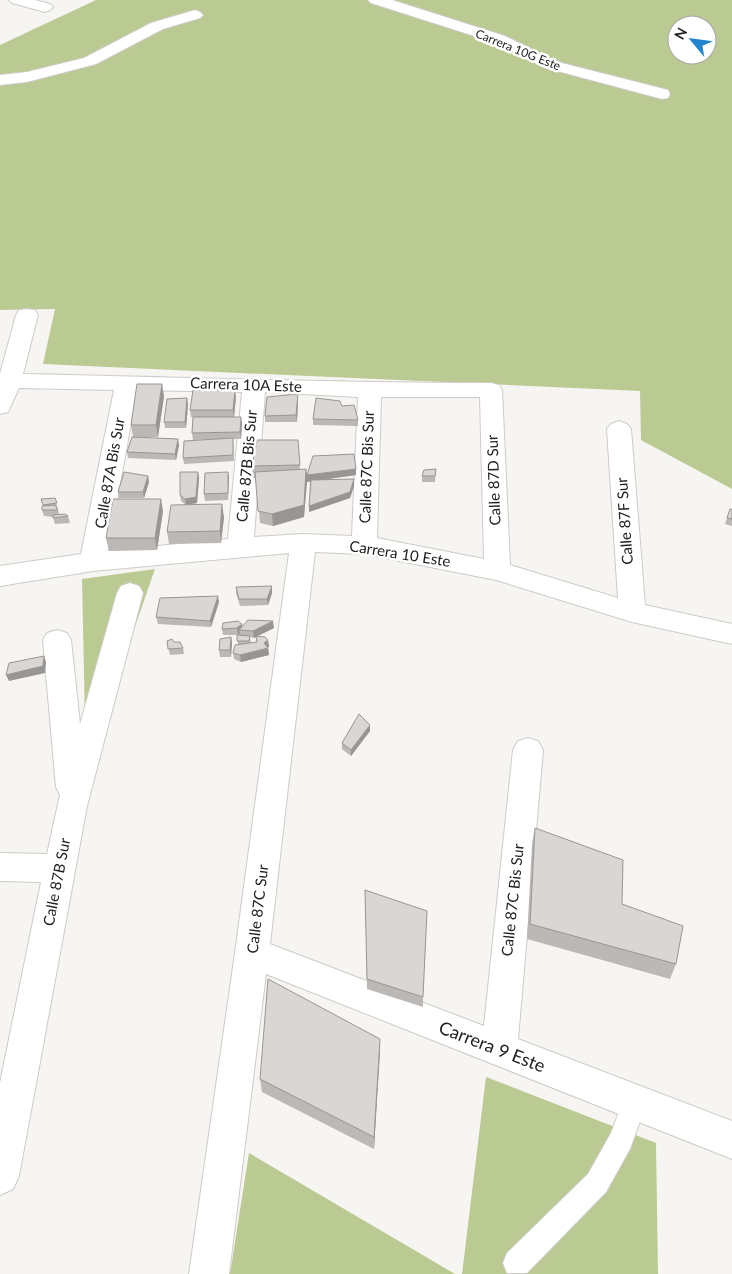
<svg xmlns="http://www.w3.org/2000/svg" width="732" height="1274" font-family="Lato,sans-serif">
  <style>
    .green { fill: #baca92; fill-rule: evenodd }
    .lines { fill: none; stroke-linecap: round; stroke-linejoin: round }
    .service-casing { stroke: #cdcbc8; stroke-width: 2 }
    .minor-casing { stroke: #cdcbc8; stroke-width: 2 }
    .service { fill: #fff; fill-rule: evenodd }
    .minor { fill: #fff; fill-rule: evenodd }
    .wall { fill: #bbb8b6; fill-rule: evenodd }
    .shaded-wall { fill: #989694 }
    .building { fill: #d9d6d4; stroke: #989694 }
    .labels { text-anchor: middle; stroke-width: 5; stroke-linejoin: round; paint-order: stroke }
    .far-street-label { font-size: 12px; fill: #21201f; stroke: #fff }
    .street-label { font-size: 15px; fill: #21201f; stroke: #fff }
    .near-street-label { font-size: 18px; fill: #21201f; stroke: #fff }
  </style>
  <rect width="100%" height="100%" fill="#f7f5f2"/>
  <path class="green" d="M96,0H732V489L641,440L640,391L43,364L55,309L0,310V45ZM677,25H707V55H677Z
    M155,569L86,768L82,579Z
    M486,1077L656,1143L658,1274H462Z
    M249,1153L455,1274H230Z"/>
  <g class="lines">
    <g class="service-casing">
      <path id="service" d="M635,1090L644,1093L647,1102L630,1149L606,1192L527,1273H507L503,1263L507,1253L588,1174L611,1133L626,1093Z"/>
    </g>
    <g class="minor-casing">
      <path id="minor" d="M9,0H35L50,4L53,7L50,10L45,12L12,3Z
        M368,0H392L505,36L558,62L668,90L670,94L668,98L662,99L546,68L493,42L371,3Z
        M195,10L200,12L203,15L200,18L163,29L96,64L27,82L0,85V75L27,72L84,58L151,23Z
        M27,309L35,310L38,315L23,374C179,377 335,383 491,383L499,385L502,390L510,565L618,598L607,429L611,424L619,421L627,424L631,429L645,605L732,624V644L632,622L496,580L364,554L315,552L270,944L484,1026L513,750L518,741L528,738L538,741L543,750L518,1039L732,1121V1159L266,974L229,1274H189L235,953L289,553L93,571L0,586V566L81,554L114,390L19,388L8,412L0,414V374L16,315L19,310ZM137,390L242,392L228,539L108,551ZM265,392L358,397L352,536L303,534L254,537ZM381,397H480L484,559L377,538Z
        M130,583L139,586L143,593L87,806L19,1176L13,1189L0,1195V1083L41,882L0,881V853L47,854L60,795L56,787L43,640L47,633L57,630L67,633L71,640L80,724L117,593L121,586Z"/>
    </g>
    <use href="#service" class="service"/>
    <use href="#minor" class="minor"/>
  </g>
  <path class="wall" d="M164,396L158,437H147L179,445L176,460L128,458L127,452L133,437L131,425Z
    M236,397L234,417H191L190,410Z
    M187,398L188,405L186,428H165L164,422Z
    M298,400L297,422H265V416Z
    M342,406L358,420V426L313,425V419Z
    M242,423L241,439H233L234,461L184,464L183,458L210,439L193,440L192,433Z
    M298,440L300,470L306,469L307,475L356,469V475L321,480L354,486L350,498L309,512L310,481L307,482L304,517L273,526L260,523L256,478H253L252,466Z
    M436,469L435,482H422V476Z
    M198,472L199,479L197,503L189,505L224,517L221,543L169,544L167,532L186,505L181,501L180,495Z
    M228,472V500L205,501L204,494Z
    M148,476L149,482L144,498H119L118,492Z
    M55,498L59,514L68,516L70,523L55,524L53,517L44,516L42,510L43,506L41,499Z
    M730,509H732V526L725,524Z
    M163,511L157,550L109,551L106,538Z
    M272,586V593L268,605L240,606L236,593V587Z
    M219,602L211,627L158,624L156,617Z
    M242,624V626L274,628L257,636L268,640L269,647H268L269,655L241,662L234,659L233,653L238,645L237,635H223L222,629ZM256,636L257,642L251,643L250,637L254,638Z
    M231,637L232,643L231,657H220L219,650Z
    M167,641L183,648L184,654L170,655Z
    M370,725V731L351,756L342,749V743Z
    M535,828L622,904L676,964L670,979L527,939L532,844Z
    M365,890L423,997V1007L367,989Z
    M380,1039L374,1149L262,1092L260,1079Z"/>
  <path class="shaded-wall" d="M162,384L164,396L158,437L156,425Z
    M235,390L236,397L234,417L233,410Z
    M298,394V400L297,422L296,415Z
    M187,398L188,405L186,428L185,422Z
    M241,417L242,423L241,439L240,432Z
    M178,439L179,445L176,460L175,454Z
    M306,469L307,475L356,469V475L307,482L304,517L273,526L272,514Z
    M198,472L199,479L197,503L186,505L185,499Z
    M228,472L229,478L228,500Z
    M148,476L149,482L144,498L143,492Z
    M354,479V486L350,498L309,512V506Z
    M161,499L163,511L157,550L155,538Z
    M222,504L224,517L221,543L220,531Z
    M272,586V593L268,605L267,599Z
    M218,596L219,602L211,627L210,621Z
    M273,621L274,628L254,638L253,631Z
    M242,624L243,630H239L240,633L238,635L237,628Z
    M231,637L232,643L231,657L230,650Z
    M268,640L269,647L265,649L264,643Z
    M268,648L269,655L241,662L240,655Z
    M44,656L46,662L45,673L9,681L6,675Z
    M370,725V731L351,756V750Z
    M380,1039V1053L374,1149V1137Z"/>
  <path class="building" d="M137,384H162L156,425H131Z
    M193,390H235L233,410H190Z
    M298,394L296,415L265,416L267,397Z
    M187,398L185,422H164L167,399Z
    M316,398L340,401L342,406L354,405L358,420L313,419Z
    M193,417H241L240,432L192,433Z
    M132,437L178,439L175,454L127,452Z
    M233,438V455L183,458L184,441Z
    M257,440H298L300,465L252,466Z
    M354,454L356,469L307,475L313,456Z
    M306,469L304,505L272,514L258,511L255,472Z
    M436,469L435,476H422L424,470Z
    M124,472L148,476L143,492H118Z
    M180,472H198L196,497L185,499L180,495Z
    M228,472V493L204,494L205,473Z
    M354,479L350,492L309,506L311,480Z
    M55,498L57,503L43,505L41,499Z
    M113,499H161L155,538H106Z
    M222,504L220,531L167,532L171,505Z
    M55,505L58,510H42V506Z
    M730,509H732V519L727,518Z
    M65,514L68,516L53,518V515Z
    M272,586L267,599H239L236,587Z
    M218,596L210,621L156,617L160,598Z
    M248,620L273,621L253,631L239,630Z
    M238,621L242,624L237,628L222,629L223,623Z
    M237,635L250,636L249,641H237Z
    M256,636L265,637L268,640L264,643L268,648L240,655L233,653L235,645L257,642Z
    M231,637L230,650H219L220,639Z
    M172,639L174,642H180L183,648L168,649L167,641Z
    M44,656L43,666L6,675L9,663Z
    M359,714L370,725L351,750L342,743Z
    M535,828L623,860L622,904L683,926L676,964L530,924Z
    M365,890L427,911L423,997L367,979Z
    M268,979L380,1039L374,1137L260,1079Z"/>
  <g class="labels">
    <g class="far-street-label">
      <text transform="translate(518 50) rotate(22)" y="4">Carrera 10G Este</text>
    </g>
    <g class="street-label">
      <text transform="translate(246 385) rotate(2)" y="5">Carrera 10A Este</text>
      <text transform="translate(247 466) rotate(-85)" y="5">Calle 87B Bis Sur</text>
      <text transform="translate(367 467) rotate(-88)" y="5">Calle 87C Bis Sur</text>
      <text transform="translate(110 473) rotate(-80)" y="5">Calle 87A Bis Sur</text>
      <text transform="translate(494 480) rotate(-92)" y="5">Calle 87D Sur</text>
      <text transform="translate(625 521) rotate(-94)" y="5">Calle 87F Sur</text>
      <text transform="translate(400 554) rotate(9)" y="5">Carrera 10 Este</text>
      <text transform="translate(57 882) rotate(-79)" y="5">Calle 87B Sur</text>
      <text transform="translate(513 900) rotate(-84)" y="5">Calle 87C Bis Sur</text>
      <text transform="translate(258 909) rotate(-83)" y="5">Calle 87C Sur</text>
    </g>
    <g class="near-street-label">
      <text transform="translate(492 1047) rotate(21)" y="6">Carrera 9 Este</text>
    </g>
  </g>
  <g transform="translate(692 40) rotate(299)"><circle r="24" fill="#ffffff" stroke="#a6a6a5"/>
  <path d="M0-4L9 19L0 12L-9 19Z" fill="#2385d0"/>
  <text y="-8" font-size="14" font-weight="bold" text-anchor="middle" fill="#21201f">N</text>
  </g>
</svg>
